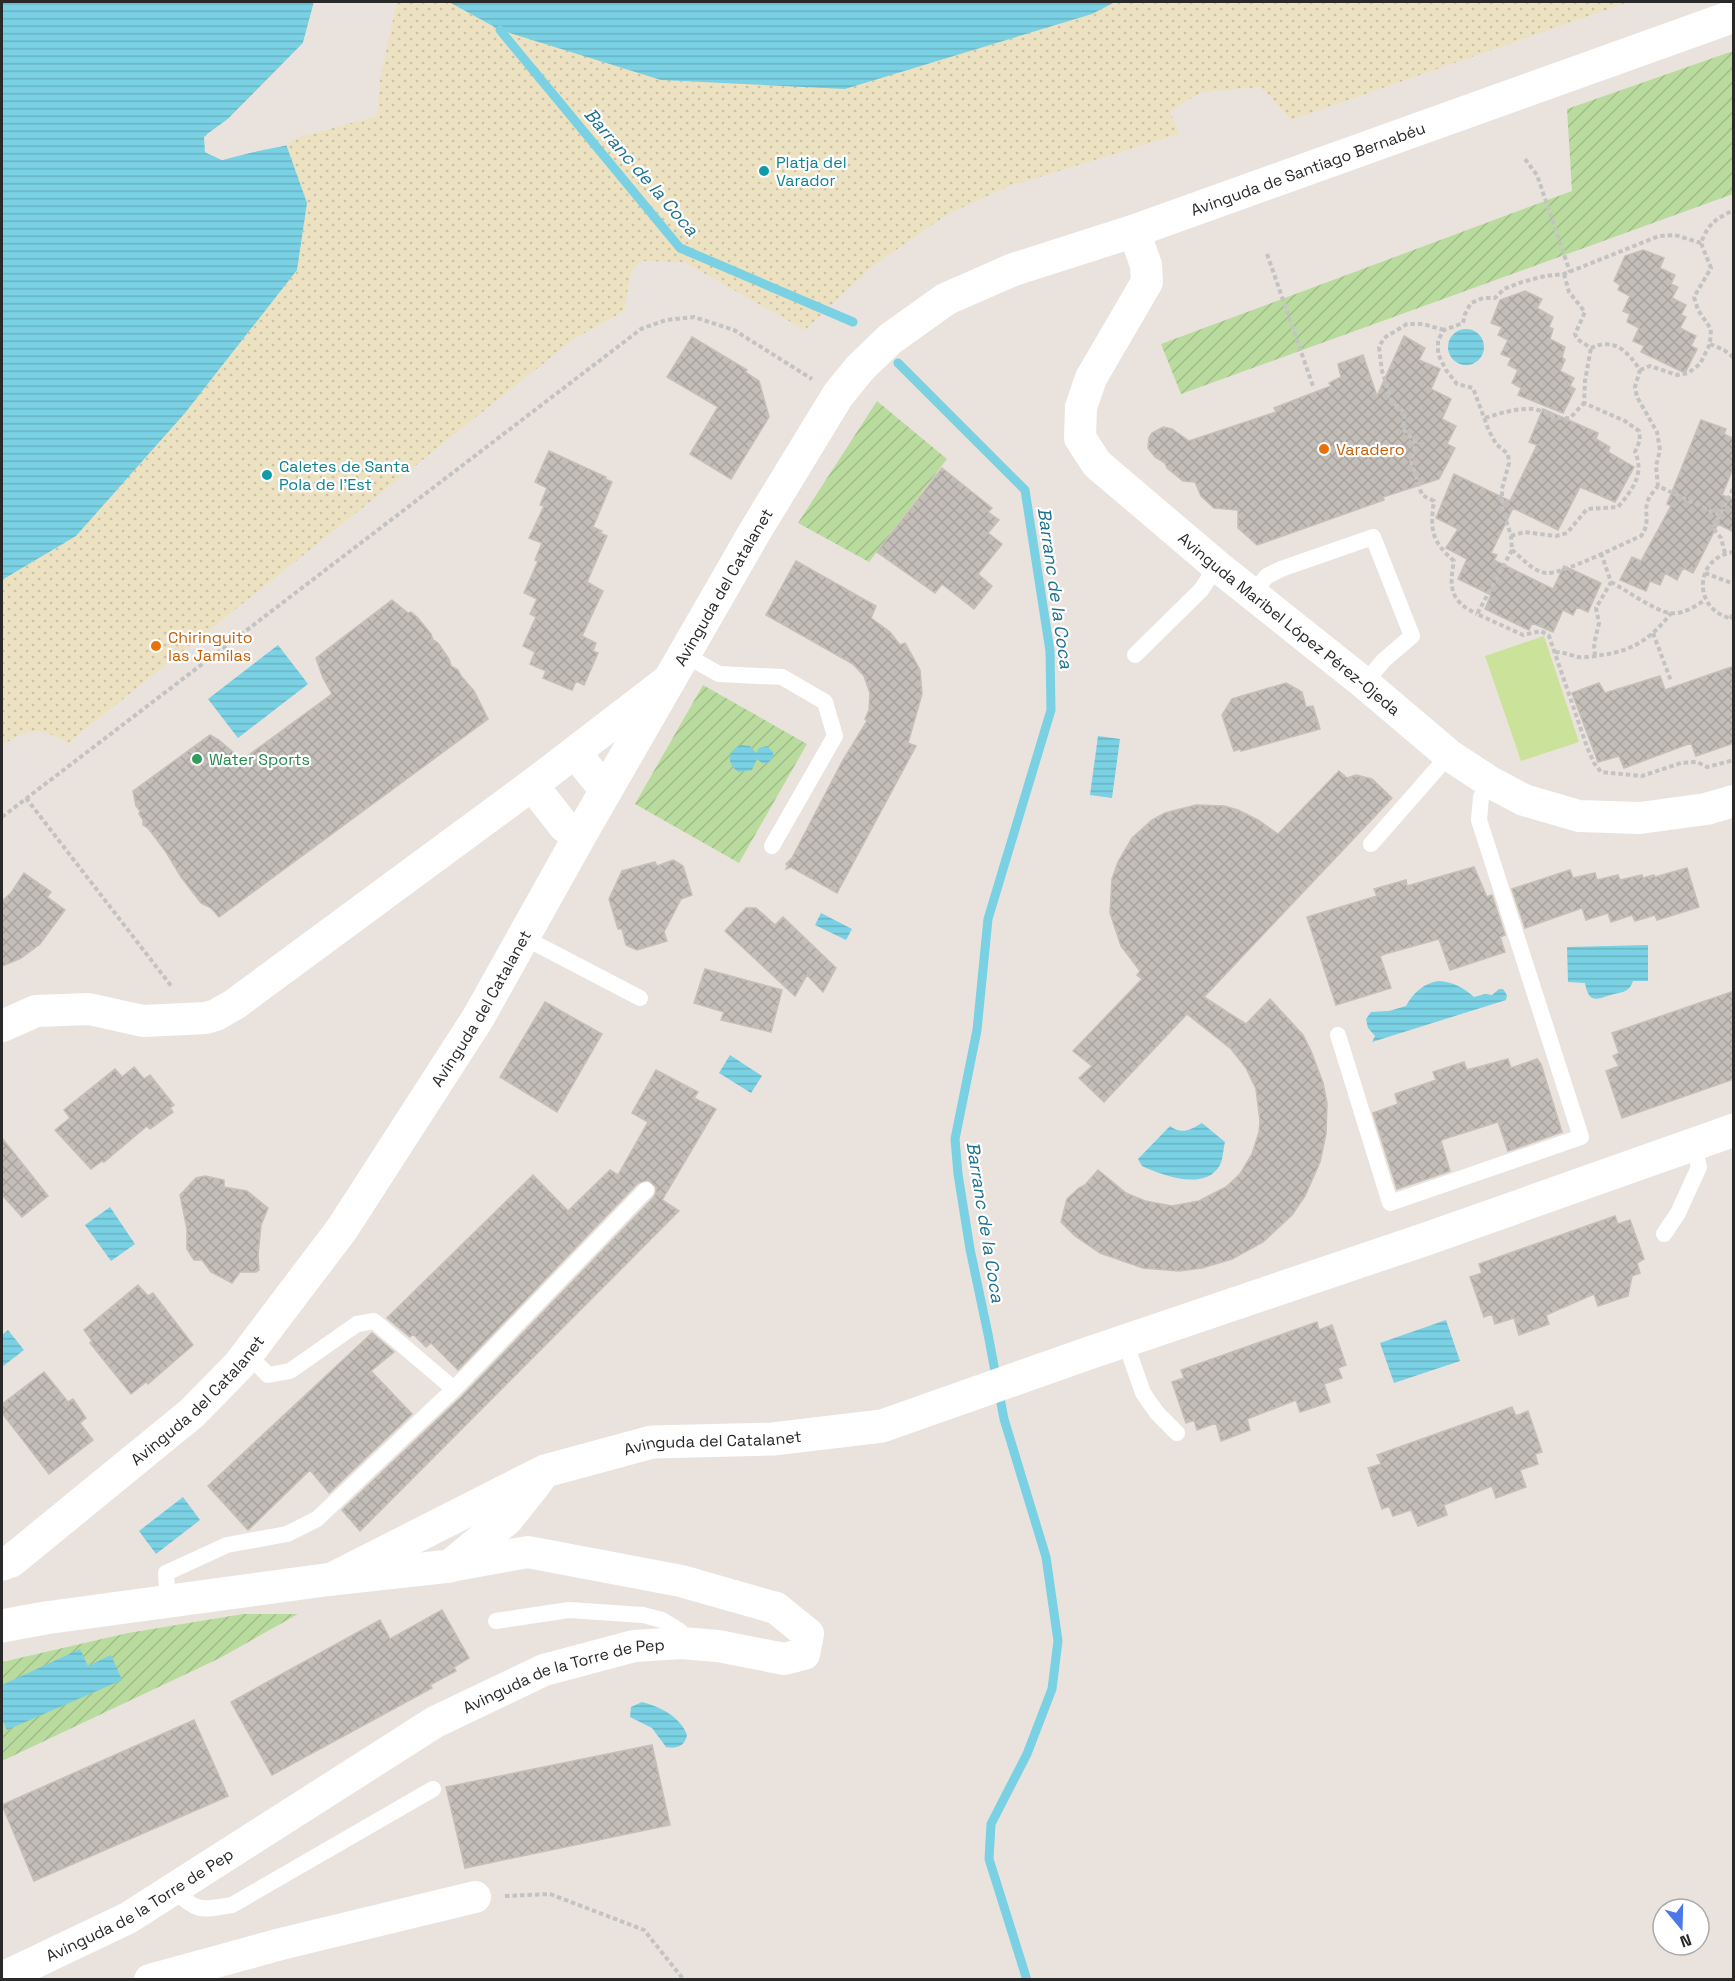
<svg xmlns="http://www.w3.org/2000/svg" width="1735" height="1981" font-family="'Space Grotesk',sans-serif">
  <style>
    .sand { fill: url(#sand-dots) }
    .garden { fill: url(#garden-furrows) }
    .pitch { fill: #cbe29b }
    .water { fill: url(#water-rules) }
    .pier { fill: #eae3dd }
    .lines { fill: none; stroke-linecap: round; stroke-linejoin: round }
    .stream { stroke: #79d1e3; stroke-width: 9 }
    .building { fill: url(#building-cross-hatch); stroke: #c5bfb7; stroke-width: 1.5 }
    .path { stroke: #c3c3c3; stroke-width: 4; stroke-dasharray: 4.5 3; stroke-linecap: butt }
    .service { stroke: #fff; stroke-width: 16 }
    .minor { stroke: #fff; stroke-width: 32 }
    .tertiary { stroke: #fff; stroke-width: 33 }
    .secondary { stroke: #fff; stroke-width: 33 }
    .culture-dot { fill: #0f9aa8; stroke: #fff; stroke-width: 2 }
    .food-dot { fill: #e8710a; stroke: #fff; stroke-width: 2 }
    .leisure-dot { fill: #2e9e5b; stroke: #fff; stroke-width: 2 }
    .labels { text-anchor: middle; stroke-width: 4.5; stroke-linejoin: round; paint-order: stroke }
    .culture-label { font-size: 16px; fill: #0d838f; stroke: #fff; text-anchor: start }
    .street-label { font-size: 16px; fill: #292929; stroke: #fff }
    .food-label { font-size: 16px; fill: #c56008; stroke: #fff; text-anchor: start }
    .leisure-label { font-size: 16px; fill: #27864d; stroke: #fff; text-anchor: start }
    .water-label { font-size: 18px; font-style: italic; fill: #1a708d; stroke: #fff }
  </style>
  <defs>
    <pattern id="sand-dots" width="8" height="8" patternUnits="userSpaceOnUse" patternTransform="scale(1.5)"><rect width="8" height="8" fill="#ece2c2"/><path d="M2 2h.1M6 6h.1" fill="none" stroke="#cac2a7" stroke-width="1.8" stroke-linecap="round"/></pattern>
    <pattern id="garden-furrows" width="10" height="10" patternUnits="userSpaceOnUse" patternTransform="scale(1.5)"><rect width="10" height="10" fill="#b9dc9e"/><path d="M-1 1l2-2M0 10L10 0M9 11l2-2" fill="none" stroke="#9fbd88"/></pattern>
    <pattern id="water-rules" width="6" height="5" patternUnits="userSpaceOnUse" patternTransform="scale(1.5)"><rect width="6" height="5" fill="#79d1e3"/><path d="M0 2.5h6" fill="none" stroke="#69b3c3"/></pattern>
    <pattern id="building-cross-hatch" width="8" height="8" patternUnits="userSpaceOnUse" patternTransform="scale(1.5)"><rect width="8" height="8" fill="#c3beb8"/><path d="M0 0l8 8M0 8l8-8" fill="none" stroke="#a8a39e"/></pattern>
  </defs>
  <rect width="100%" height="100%" fill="#eae3dd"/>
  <path class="sand" d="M397,2H449L500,30L845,89L1092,14L1115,2H1629L1291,120L1261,87L1202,92L1170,111L1179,134L1007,187L948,214L873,266L805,330L684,262L641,261L631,272L624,311L574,339L68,743C38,726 31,728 2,745V580L76,536L307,203L286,144L297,138L377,116L380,79Z"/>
  <path class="garden" d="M1733,51V194L1181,394L1161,344L1572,191L1567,109Z
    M877,401L947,459L869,562L798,523Z
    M703,685L807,744L739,863L635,804Z
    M243,1614H298L220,1658L2,1761V1662L128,1633Z"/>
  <path class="pitch" d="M1544,636L1579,742L1521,761L1485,656Z"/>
  <path class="water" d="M2,2H314L303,43L228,119L204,137L205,152L222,160L286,144L307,203L297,270L185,413L76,536L2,580Z
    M449,2H1115L1092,14L845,89L661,80L500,30Z
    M1448 347a18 18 0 1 1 36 0a18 18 0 1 1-36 0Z
    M278,645L308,684L238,738L208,699Z
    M1098,736L1120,739L1112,798L1090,795Z
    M741,745L750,746L756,753L759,748L767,746L773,752V757L768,763H762L757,759L752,770L739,772C726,765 727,750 741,745Z
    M821,913L852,929L846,940L815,925Z
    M1648,945V981H1633C1630,991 1624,992 1614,994C1599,998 1589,1006 1585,983L1568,982L1567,947Z
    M1438,981C1453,982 1463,987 1474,997L1485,994L1492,995L1499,989H1503L1507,995L1506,1000L1372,1042L1375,1036L1368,1028L1366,1019L1371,1012L1389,1011L1406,1006C1414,992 1423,984 1438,981Z
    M730,1055L762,1076L751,1093L719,1073Z
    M1202,1123L1225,1142C1223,1150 1223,1159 1220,1165C1205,1192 1162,1175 1142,1166L1138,1159L1170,1126C1182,1135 1190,1130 1202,1123Z
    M110,1207L135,1244L111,1261L85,1225Z
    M1446,1320L1460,1361L1394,1383L1380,1343Z
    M8,1330L24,1350L2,1367V1335Z
    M183,1497L200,1520L156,1554L139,1531Z
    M80,1649L88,1666L111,1655L122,1680L7,1730L2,1719V1685Z
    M642,1702C660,1707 680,1716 687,1735C685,1746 677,1749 666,1747L652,1728L630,1717L631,1707Z"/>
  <path class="pier" d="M314,2H317L305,45L230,121L207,138L208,150L222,157L285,141L289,145L247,153L222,160L205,152L207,134L228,119L303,43Z"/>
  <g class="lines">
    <path class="stream" d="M500,30L680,248L853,322
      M898,363L1025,490L1050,651L1051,710L988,919L977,1030L955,1139L958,1174L970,1249L988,1334L1004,1419L1046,1557L1058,1641L1052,1689L1027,1754L991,1824L989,1859L1027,1980"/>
  </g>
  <path class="building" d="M1643,250L1664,258L1660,268L1675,275L1671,284L1678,287L1672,298L1686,305L1681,315L1686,317L1680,328L1696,336L1691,346L1697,349L1685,373L1641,352L1644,346L1633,341L1639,328L1627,322L1630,314L1623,311L1630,296L1618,290L1620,285L1614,281L1625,256Z
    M1525,291L1542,299L1537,308L1553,317L1549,327L1553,329L1550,339L1565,347L1562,357L1565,360L1560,371L1574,378L1570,386L1575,389L1563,413L1518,395L1521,388L1512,383L1518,370L1508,365L1511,358L1501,354L1508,340L1498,335L1502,327L1491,323L1500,300Z
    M1404,336L1425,348L1419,360L1440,369L1431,389L1451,399L1442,419L1456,426L1447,444L1455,448L1439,479L1383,497L1384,500L1257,545L1238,528V510L1214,508L1201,496L1195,482L1183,481L1167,468L1165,463L1155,457L1148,448L1149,438L1152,433L1163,427L1172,429L1189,441L1276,412L1274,408L1331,386L1329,383L1341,377L1338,364L1363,355L1377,396Z
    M692,337L747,370L745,372L759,381L769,417L731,479L690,454L718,407L667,377Z
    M1543,409L1598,433L1596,439L1610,447L1608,452L1634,467L1615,502L1580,487L1558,530L1513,508L1491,553L1497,555L1494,560L1553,589L1564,566L1601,583L1588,612L1577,607L1573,615L1563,610L1553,632L1532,623L1529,630L1485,609L1491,595L1458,579L1467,559L1446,548L1458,529L1436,518L1454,474L1510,501L1537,445L1529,442Z
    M1701,420L1726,429L1724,434L1734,439V466L1722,495L1734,500V532L1718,524L1693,573L1683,568L1677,580L1665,573L1660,585L1650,581L1646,591L1620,580L1632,557L1641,561L1671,506L1667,504Z
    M549,451L606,477L605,479L612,482L593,527L602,531L600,533L607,536L587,582L603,591L582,636L596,643L593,651L598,653L584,685L576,681L572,690L543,678L546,671L530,664L535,652L523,646L536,617L530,614L537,599L524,593L538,561L535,560L542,543L529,538L544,506L540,505L547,488L535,482Z
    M942,468L992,508L988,512L999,520L988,533L1002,544L978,574L992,586L974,609L942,584L935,593L877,552Z
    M796,561L876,606L871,618L890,632L900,645L905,643L920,670L922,694L908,743L916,746L837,893L791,867L786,869L788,865L786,864L792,858L843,760L867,721L865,719L869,710L870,693L864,676L853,664L766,615Z
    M392,600L408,613L411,612L417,617L431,634L433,640L438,643L449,659L451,666L458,670L461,676L474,691L488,719L219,917L211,908L201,903L181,877L166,852L148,828L143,825V820L139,814L140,811L136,806L133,791L210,735L219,740L242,760L332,694L323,678L316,658Z
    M1734,666V743L1696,756L1691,743L1624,768L1619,756L1598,762L1572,693L1599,683L1605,693L1660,676L1665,690Z
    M1286,683L1302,692L1306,707L1313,706L1320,729L1241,751L1240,749L1234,751L1222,715L1232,699Z
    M1339,771L1347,778L1356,775L1372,779L1392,798L1204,997L1246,1024L1270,999L1303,1035L1311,1051L1323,1083L1327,1103L1326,1134L1320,1162L1305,1196L1292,1215L1263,1242L1232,1259L1202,1268L1179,1271L1143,1268L1100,1253L1075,1236L1061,1222L1067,1199L1079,1188L1085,1185L1098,1170L1126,1193L1145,1201L1172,1206L1199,1201L1226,1187L1240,1174L1252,1154L1259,1132L1260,1121L1256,1089L1246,1068L1231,1049L1187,1014L1104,1102L1079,1078L1092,1066L1073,1051L1142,979L1137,975L1140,971L1121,946L1110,913L1112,879L1118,862L1132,838L1152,820L1165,813L1196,805L1224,806L1238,810L1258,820L1278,834Z
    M673,860L683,866L692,895L681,899L664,932L667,941L637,950L626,945L622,929H618L609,899L622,871L655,862L657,866Z
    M1474,867L1487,897L1492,895L1505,935L1500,937L1505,952L1450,970L1439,939L1385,954L1380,956L1391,988L1336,1005L1307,917L1377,896L1374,889L1406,880L1407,886Z
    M1687,868L1699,907L1657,920L1655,915L1635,921L1632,915L1611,922L1608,913L1586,920L1582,908L1525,928L1512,889L1570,870L1573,878L1595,873L1597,880L1618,875L1620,880L1642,875L1643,878L1654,875L1655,877Z
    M24,873L51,892L47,897L65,910L40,944L21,958L2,966V901L11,893Z
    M746,908H756L775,925L783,917L836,968L823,992L807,975L795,996L725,931Z
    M705,969L782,990L771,1032L721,1020L724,1012L694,1003Z
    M1734,991V1079L1622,1118L1606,1071L1619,1066L1613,1056L1619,1053L1612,1033Z
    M545,1002L602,1034L557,1112L500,1077Z
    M1508,1059L1511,1068L1537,1059L1541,1064L1562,1132L1508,1151L1498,1122L1444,1139L1441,1141L1450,1171L1397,1189L1373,1113L1398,1104L1395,1094L1436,1080L1433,1072L1464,1062L1467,1070Z
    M134,1067L144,1079L150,1075L174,1105L170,1108L173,1112L150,1129L147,1126L104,1162L102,1161L91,1169L55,1130L70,1118L64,1110L115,1069L122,1077Z
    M656,1070L698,1092L694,1098L716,1109L662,1200L679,1211L360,1531L342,1510L462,1396L654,1197L656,1192V1187L648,1180L638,1183L458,1370L431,1343L426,1347L413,1334L410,1337L387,1318L533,1175L568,1211L610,1170L618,1175L648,1122L632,1113Z
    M2,1138L48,1196L22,1217L2,1195Z
    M205,1176L224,1180V1187L247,1191L268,1208L261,1225L258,1255L259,1270L256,1272H240L232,1283L211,1272L202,1260H194L187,1249V1229L180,1195L196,1178Z
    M1615,1216L1618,1224L1630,1220L1644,1259L1637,1263L1640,1273L1632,1276L1628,1296L1598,1306L1594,1294L1546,1315L1549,1324L1519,1335L1514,1318L1495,1324L1492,1314L1484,1317L1470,1277L1482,1273L1479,1264Z
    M138,1285L148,1296L153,1293L193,1345L148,1384L146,1382L131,1394L90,1343L92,1341L84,1330Z
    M1317,1322L1319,1330L1332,1325L1346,1365L1338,1368L1342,1378L1324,1384L1330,1402L1300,1412L1296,1400L1247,1419L1250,1430L1221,1441L1216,1423L1197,1430L1194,1420L1186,1423L1172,1382L1184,1378L1181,1370Z
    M372,1333L394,1352L371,1371L412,1414L329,1493L310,1470L248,1530L208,1486Z
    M44,1372L68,1402L73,1399L86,1418L80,1423L93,1440L49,1474L2,1413V1404Z
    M1512,1407L1516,1416L1528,1411L1542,1452L1535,1454L1538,1464L1520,1470L1526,1487L1496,1498L1492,1486L1444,1505L1447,1515L1418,1526L1411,1510L1393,1516L1389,1506L1382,1509L1368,1468L1381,1464L1377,1455Z
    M442,1610L469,1658L454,1667L456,1671L430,1685L432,1688L272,1775L231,1702L380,1620L390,1639Z
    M194,1720L228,1796L34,1881L2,1805Z
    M652,1745L670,1825L465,1868L446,1787Z"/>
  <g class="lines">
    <path class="path" d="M1525,159L1537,175L1570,272
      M1701,243L1675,235L1659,236L1564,274L1545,276L1522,282L1504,289L1495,298H1483L1471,303L1465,314L1463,323L1444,330L1438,340V354L1446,370L1457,384L1473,388L1489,431L1496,444L1508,454L1509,463L1502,489V507L1511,536L1512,550L1477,614L1523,635L1541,631L1549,636L1587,747L1594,763L1601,772L1642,776L1681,763L1697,762L1707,767L1734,760
      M1267,254L1313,386
      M1564,274L1569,292L1585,312L1575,334L1577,339L1591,348C1615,337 1628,352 1640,370L1635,387L1637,397L1657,432L1660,450L1656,466L1658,486L1719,515
      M1444,330L1423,324H1407L1384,338L1379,347L1382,371L1392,402L1405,413L1403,429L1416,443L1411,461L1422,495L1434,501C1430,529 1431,541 1454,561C1449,588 1450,601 1477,614
      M1710,344L1724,350L1734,358
      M1640,370L1650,366L1677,375L1688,373L1700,364L1710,344L1711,329L1698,310L1694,297L1711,268L1701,243C1708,224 1715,219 1734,210
      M1485,418C1501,413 1516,408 1533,409C1548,411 1551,420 1570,418L1584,403
      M1511,536L1524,532L1556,536L1567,533L1587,509L1618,507C1632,490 1645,474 1635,452L1640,440L1639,431L1625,421L1584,403L1585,381L1591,348
      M1512,550C1522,558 1534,573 1548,573C1565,573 1622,544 1641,536C1652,521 1642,513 1649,498C1651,494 1655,490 1658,486
      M1734,552C1693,557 1692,612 1734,619
      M1725,553L1721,538L1713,528L1734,487
      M1705,573L1734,584
      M1611,582C1626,590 1655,611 1670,613C1683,615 1695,606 1705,600
      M1731,619L1734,609
      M1653,633L1671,681
      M1555,652C1564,652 1570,655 1578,657C1585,658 1594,656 1601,655C1633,651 1652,638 1671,613
      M1595,656L1594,644L1599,623L1596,608L1611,582L1601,553
      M26,798L172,987
      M2,817L641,329L666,320L694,317L734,330L812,379
      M505,1896L550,1894L644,1930L684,1980"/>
    <path class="service" d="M1252,593L1267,576L1281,569L1373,537L1412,636L1384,660L1364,683
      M685,655L719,674L782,677L825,702L835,736L772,846
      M1135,655L1201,590L1217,566
      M1371,844L1449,755
      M523,937L640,998
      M1338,1035L1390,1203L1581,1137L1479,820L1481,797L1490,782
      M1664,1234L1678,1213L1699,1167L1693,1144
      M1125,1341L1143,1393L1157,1413L1177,1433
      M247,1354L268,1375L290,1371L357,1324L374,1321L454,1389
      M168,1602L166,1573L227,1545L287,1534L317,1519L454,1389L646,1190
      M496,1621L569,1610L643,1615L662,1620L680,1631L681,1643
      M174,1889C195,1913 204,1910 232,1905L433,1789"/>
    <g class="minor">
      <path id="s1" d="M1134,231L1146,265L1147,282L1091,378L1081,407L1080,438L1097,464L1217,566L1364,683L1449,755L1490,782L1524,800L1579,816L1640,818L1706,809L1734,801"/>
      <path d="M575,753L606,791"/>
      <path d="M532,785L565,827L582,832"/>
      <path d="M2,1026L36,1011L89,1009L143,1021L206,1018L216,1015L235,1004L532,785L670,679"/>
      <path id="s2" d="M2,1978L128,1918L435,1722L544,1670L634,1646L681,1643L718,1646L784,1659L804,1654L808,1634L776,1608L681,1581L528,1552L450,1566"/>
      <path d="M150,1980L281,1944L475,1897"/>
    </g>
    <path class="tertiary" id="s3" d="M2,1564L11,1561L192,1413L239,1365L342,1229L478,1018L582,832L754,533L838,395L860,368L890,339L946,299L1012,270L1134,231L1734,16"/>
    <g class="secondary">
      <path id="s4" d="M332,1579L545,1471L652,1442L773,1439L882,1426L1092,1352L1429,1238L1734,1130"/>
      <path d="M2,1626L45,1618L332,1579L450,1566L507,1519L538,1480"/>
    </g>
  </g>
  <g class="culture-dot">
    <circle cx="764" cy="171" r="6"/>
    <circle cx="267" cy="475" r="6"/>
  </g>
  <g class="food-dot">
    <circle cx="1324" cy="449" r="6"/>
    <circle cx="156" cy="646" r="6"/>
  </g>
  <circle class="leisure-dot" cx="197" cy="759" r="6"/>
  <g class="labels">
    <g class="culture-label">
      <text x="776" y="168">Platja del<tspan x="776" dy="18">Varador</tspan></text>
      <text x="279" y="472">Caletes de Santa<tspan x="279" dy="18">Pola de l'Est</tspan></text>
    </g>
    <g class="street-label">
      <text dy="6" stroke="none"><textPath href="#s3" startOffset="1982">Avinguda de Santiago Bernabéu</textPath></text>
      <text dy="6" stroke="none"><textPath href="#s3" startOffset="1228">Avinguda del Catalanet</textPath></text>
      <text dy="6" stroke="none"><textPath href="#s1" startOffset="507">Avinguda Maribel López Pérez-Ojeda</textPath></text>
      <text dy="6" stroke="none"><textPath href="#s3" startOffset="742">Avinguda del Catalanet</textPath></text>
      <text dy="6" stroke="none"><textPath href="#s3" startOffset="256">Avinguda del Catalanet</textPath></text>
      <text dy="6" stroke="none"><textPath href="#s4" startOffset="410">Avinguda del Catalanet</textPath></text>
      <text dy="6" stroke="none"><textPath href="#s2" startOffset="642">Avinguda de la Torre de Pep</textPath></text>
      <text dy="6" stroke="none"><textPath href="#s2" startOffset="156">Avinguda de la Torre de Pep</textPath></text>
    </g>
    <g class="food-label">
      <text x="1336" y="455">Varadero</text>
      <text x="168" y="643">Chiringuito<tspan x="168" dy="18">las Jamilas</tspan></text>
    </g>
    <g class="leisure-label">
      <text x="209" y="765">Water Sports</text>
    </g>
    <g class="water-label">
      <text transform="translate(641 172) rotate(49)" y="6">Barranc de la Coca</text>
      <text transform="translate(1055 588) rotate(82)" y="6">Barranc de la Coca</text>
      <text transform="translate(985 1222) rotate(81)" y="6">Barranc de la Coca</text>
    </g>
  </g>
  <rect width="1735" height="1981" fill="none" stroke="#292929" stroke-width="6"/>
  <g transform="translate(1681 1927) rotate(161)"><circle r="28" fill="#ffffff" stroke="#a9a9a9" stroke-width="1.5"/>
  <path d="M0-4.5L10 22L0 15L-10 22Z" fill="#4c78e8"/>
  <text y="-9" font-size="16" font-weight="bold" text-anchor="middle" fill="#292929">N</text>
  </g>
</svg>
